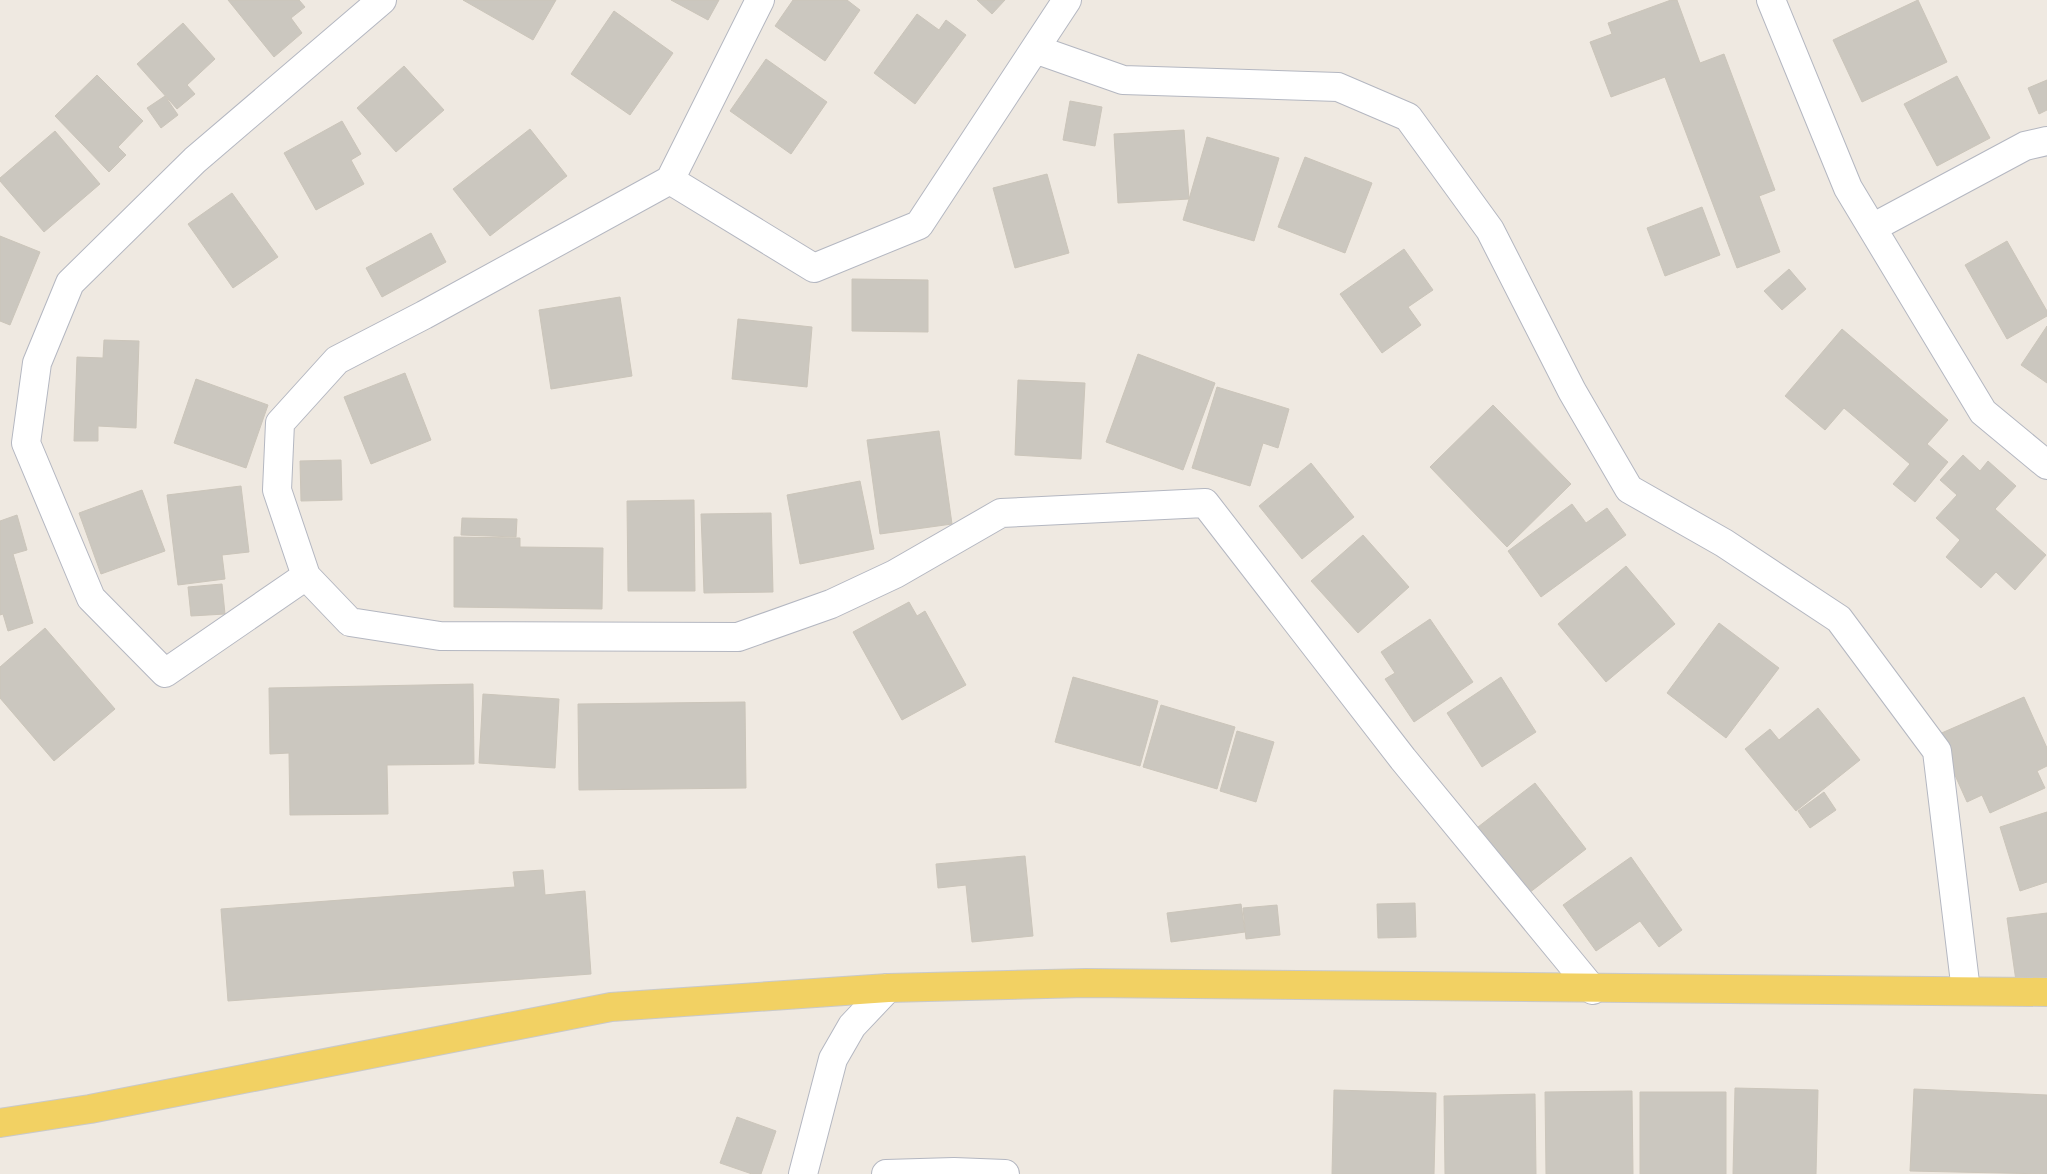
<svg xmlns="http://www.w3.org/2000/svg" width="2047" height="1174" font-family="'Public Sans',sans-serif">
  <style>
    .building { fill: #cbc7bf; stroke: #cbc5ba }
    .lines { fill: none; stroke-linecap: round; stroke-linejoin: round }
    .minor-casing { stroke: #b4b7c1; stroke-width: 30 }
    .major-casing { stroke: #c9c9c9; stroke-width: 30 }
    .minor { stroke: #fff; stroke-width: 28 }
    .major { stroke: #f2d163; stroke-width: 28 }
  </style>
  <rect width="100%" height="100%" fill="#efe9e1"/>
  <path class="building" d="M228,0H299L305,7L291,18L302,33L274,57Z
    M463,0H556L533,40Z
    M671,0H719L708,20Z
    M793,0H847L860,10L825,61L775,26Z
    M977,0H1005L992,14Z
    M1671,0H1677L1700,63L1724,54L1775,190L1759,196L1780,252L1737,268L1665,77L1611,97L1590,42L1612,34L1608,23Z
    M1918,0L1947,62L1862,102L1833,40Z
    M614,11L673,53L630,115L571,74Z
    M917,14L939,30L946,20L966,35L915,104L874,73Z
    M183,23L215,59L187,85L195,94L177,109L137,64Z
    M766,59L827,102L791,154L730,111Z
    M404,66L444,110L396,152L357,108Z
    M97,75L143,121L118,147L126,155L109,172L55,116Z
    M1957,76L1990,138L1937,166L1904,104Z
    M2047,80V110L2039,114L2028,88Z
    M165,96L178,115L161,128L147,108Z
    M1070,101L1102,107L1095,146L1063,140Z
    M342,121L361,154L351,160L364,184L316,210L284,153Z
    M530,129L567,176L490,236L453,189Z
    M1184,130L1189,199L1118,203L1114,134Z
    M55,131L100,184L44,232L0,181V178Z
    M1207,137L1279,158L1254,241L1183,220Z
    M1305,157L1372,183L1345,253L1278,227Z
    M1047,174L1069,253L1015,268L993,188Z
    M232,193L278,257L233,288L188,224Z
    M1702,207L1720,255L1665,276L1647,228Z
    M431,233L446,262L382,297L366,268Z
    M0,236L40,252L10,325L0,321Z
    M2007,241L2047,311V316L2007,339L1965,265Z
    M1404,249L1433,290L1408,307L1421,325L1382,353L1340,294Z
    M1789,269L1806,289L1782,310L1764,291Z
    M852,279L928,280V332L852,331Z
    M620,297L632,376L551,389L539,310Z
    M738,319L812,327L807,387L732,379Z
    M2047,326V383L2021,365Z
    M1842,329L1948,420L1927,444L1948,462L1915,502L1893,484L1910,464L1844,408L1825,430L1785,396Z
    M104,340L139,341L136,428L98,426V441H74L77,357L103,358Z
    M1138,354L1215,383L1183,470L1106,442Z
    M405,373L431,440L371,464L344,397Z
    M196,379L268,405L246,468L174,443Z
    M1018,380L1085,383L1081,459L1015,455Z
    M1217,387L1289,409L1278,448L1263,443L1250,486L1192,468Z
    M1493,405L1571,484L1507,547L1430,467Z
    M939,431L952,524L880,534L867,440Z
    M1963,455L1980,471L1988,461L2016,486L1995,509L2046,555L2015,590L1996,572L1981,588L1946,557L1960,540L1936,518L1957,495L1940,480Z
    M341,460L342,500L301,501L300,461Z
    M1311,463L1354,517L1302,559L1259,506Z
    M860,481L874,549L800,564L787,495Z
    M241,486L249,552L222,555L225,579L178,585L167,495Z
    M142,490L165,551L101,574L79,513Z
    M694,500L695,591H628L627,501Z
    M1572,504L1586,523L1607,508L1626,535L1541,597L1508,551Z
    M771,513L773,592L704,593L701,514Z
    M17,515L27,550L13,554L33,623L8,631L3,614L0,615V521Z
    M462,518L517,519L516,537L461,535Z
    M1363,535L1409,587L1358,633L1311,581Z
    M454,537L520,538V547L603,548L602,609L454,607Z
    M1626,566L1675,624L1606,682L1558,624Z
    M222,584L225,614L191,616L188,587Z
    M909,602L917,616L925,611L966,685L902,720L853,632Z
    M1430,619L1473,682L1414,722L1385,679L1395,673L1381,652Z
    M1719,623L1779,668L1726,738L1667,693Z
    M45,628L115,709L54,761L0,698V667Z
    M1073,677L1158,701L1140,766L1055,742Z
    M1501,677L1536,732L1482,767L1447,713Z
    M473,684L474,764L387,765L388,814L290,815L289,753L270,754L269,688Z
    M483,694L559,699L555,768L479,763Z
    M2024,697L2047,748V766L2037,771L2045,788L1990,813L1982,795L1967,802L1937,735Z
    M745,702L746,788L579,790L578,704Z
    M1161,705L1235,727L1217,789L1143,767Z
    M1818,708L1860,760L1796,811L1745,749L1770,729L1779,740Z
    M1237,731L1274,742L1256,802L1220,791Z
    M1535,783L1586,849L1529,893L1478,827Z
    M1824,792L1836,810L1810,828L1798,811Z
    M2047,812V882L2020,891L2000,827Z
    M1025,856L1033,936L972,942L966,885L938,888L936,864Z
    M1631,857L1682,930L1659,947L1640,921L1596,951L1563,905Z
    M543,870L545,895L585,891L591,974L228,1001L221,909L515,887L513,872Z
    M1415,903L1416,937L1378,938L1377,904Z
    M1241,904L1245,932L1171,942L1167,913Z
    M1277,905L1280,935L1246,939L1243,908Z
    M2047,913V978L2016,981L2007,918Z
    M1735,1088L1818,1090L1816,1174H1733Z
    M1914,1089L2047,1095V1174L1910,1171Z
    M1334,1090L1436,1093L1434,1174H1332Z
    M1632,1091L1633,1174H1546L1545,1092Z
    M1640,1092H1726V1174H1640Z
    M1535,1094L1536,1174H1445L1444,1096Z
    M737,1117L776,1131L761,1174H752L720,1163Z"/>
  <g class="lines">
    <g class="minor-casing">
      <path id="minor" d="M382,0L195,160L70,283L37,363L26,443L91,598L165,673L306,576L350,622L440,636L738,637L831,604L895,574L1001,513L1205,503L1403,759L1593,990
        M1771,0L1848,188L1983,412L2047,465
        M1035,49L1123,80L1338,87L1408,117L1490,230L1572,391L1629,489L1724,543L1839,619L1937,751L1966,991
        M670,180L814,268L919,225L1067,0
        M1872,228L2025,146L2047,141
        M306,576L277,490L280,423L337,360L424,315L670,180L760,0
        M803,1174L833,1059L852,1026L888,988
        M886,1174L954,1172L1005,1174"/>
    </g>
    <g class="major-casing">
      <path id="major" d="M0,1123L90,1109L611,1007L888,988L1086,983L2047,992"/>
    </g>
    <use href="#minor" class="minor"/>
    <use href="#major" class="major"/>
  </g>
</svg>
